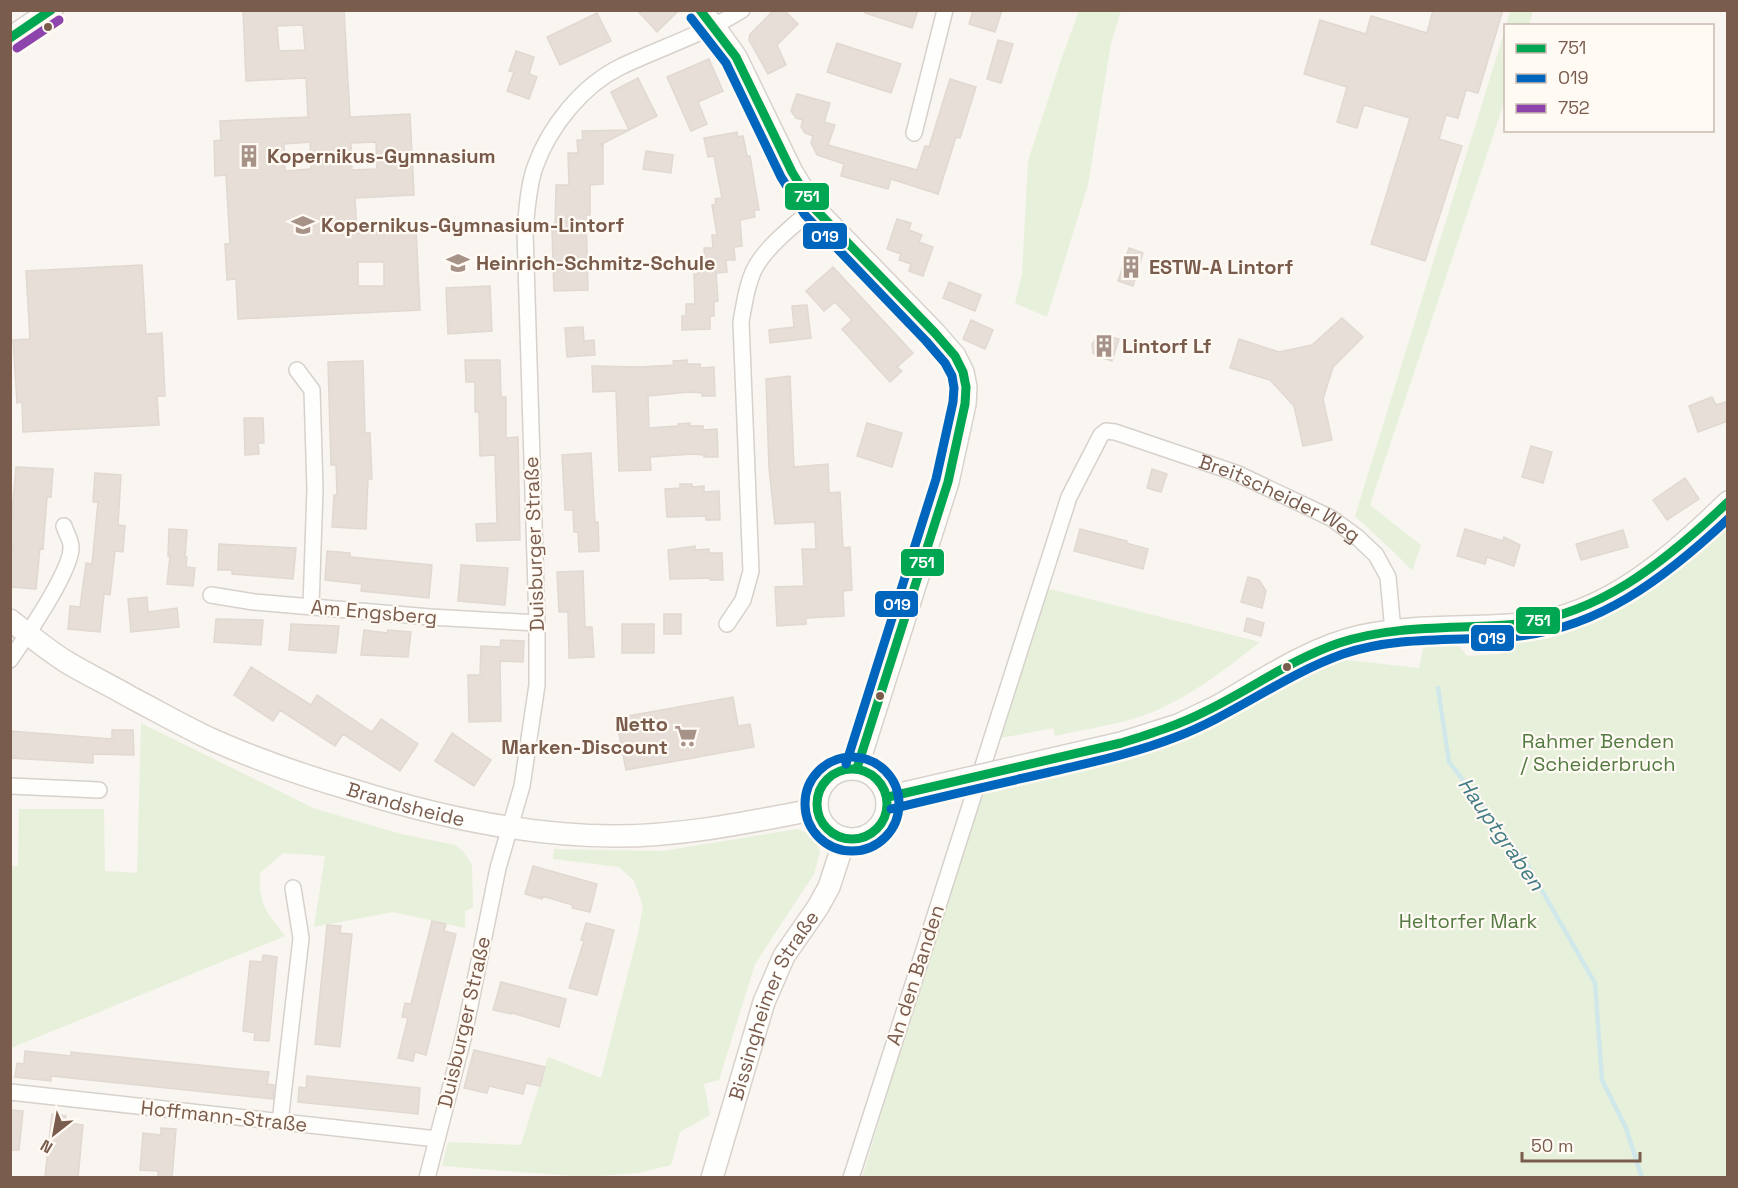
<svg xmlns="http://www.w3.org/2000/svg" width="1738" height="1188" font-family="'Space Grotesk',sans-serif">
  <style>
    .green { fill: #e7f0db }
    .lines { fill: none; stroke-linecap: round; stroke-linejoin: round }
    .stream { stroke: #d0e8ea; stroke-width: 4.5 }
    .building { fill: #e6ded7; stroke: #e2d8d2; stroke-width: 1.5; fill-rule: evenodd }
    .street-casing { stroke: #d7d1cb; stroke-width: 18 }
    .secondary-casing { stroke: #d9d2cb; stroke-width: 24 }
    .street { stroke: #fefefd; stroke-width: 15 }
    .secondary { stroke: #fefefd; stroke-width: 21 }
    .secondary-bridge-casing { stroke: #d9d2cb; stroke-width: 24; stroke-linecap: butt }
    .secondary-bridge { stroke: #fefefd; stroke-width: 21 }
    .bus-1-casing { stroke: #fffaf3; stroke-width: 14 }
    .bus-2-casing { stroke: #fffaf3; stroke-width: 14 }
    .bus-3-casing { stroke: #fffaf3; stroke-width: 14 }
    .bus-1 { stroke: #00a651; stroke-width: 9 }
    .bus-2 { stroke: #0065bd; stroke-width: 9 }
    .bus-3 { stroke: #8e44ad; stroke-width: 9 }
    .bus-dot { fill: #7a5c4d; stroke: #fffaf3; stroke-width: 2 }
    .labels { text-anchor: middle; stroke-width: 4.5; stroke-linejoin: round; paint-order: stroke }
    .poi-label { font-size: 20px; font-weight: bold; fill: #7a5c4d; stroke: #fffaf3; text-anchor: start }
    .street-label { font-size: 20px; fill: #7a5c4d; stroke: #fffaf3 }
    .park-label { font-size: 20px; fill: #537a41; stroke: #fffaf3 }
    .water-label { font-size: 21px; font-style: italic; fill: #437c86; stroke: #fffaf3 }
    .line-badge { stroke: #fffaf3; stroke-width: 2 }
    .badge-label { font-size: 16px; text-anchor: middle; font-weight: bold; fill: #fff }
  </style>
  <rect width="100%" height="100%" fill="#f9f5f0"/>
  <path class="green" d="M1079,11H1121L1111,43L1088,185L1047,317L1015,303L1022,274L1028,161L1062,57Z
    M1510,11H1533L1529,25L1506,26Z
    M1506,26L1505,100L1370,505L1421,545L1412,571L1397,555L1355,516Z
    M1727,514V1177L862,1178L914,1004L983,789L1099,763L1182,738L1318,668L1346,660L1419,668L1424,645L1456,642L1467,656L1501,654L1502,641L1546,631L1653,572H1668Z
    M1046,588L1260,642C1221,673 1181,704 1133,719C1108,726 1081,730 1055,736L1053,728L996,739Z
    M141,723L313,808L401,834L455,845L464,852L472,865L473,908L465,911V928L393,912L314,927L325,856L283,853L260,873C258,903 267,913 285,936L11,1048L10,866H18L19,809H104L105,871L137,873Z
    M797,829L814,835L820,852L814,874L755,964L719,1080L704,1084L710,1115L680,1132L671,1165L638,1173L585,1177L442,1166L448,1142L521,1145L548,1057L601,1078L638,934L643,906L634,881L619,867L553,859L554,849L662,851Z"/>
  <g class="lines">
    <path class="stream" d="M1438,688L1449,762L1525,861L1595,983L1602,1080L1626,1128L1642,1178"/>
  </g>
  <path class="building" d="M243,10H344L350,117L410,114L414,195L355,198L357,233L416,230L420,310L238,319L236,279L227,280L225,244H230L226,175L215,176L214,141L221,140L220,121L308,117L306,78L246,81ZM303,25L305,50L279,51L277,26ZM310,142L311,169L285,171L284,144ZM376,142L377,169L352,170L351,143ZM358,262H384V286H358Z
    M637,10H679L657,32Z
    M774,10H784L798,24L777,45L786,65L768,74L749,40L750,34Z
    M865,10H918L912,28L865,13Z
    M973,10H1002L995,32L969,24Z
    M1433,10H1503L1478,93L1466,90L1458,118L1446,115L1439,139L1462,146L1425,261L1371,244L1410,118L1364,105L1357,128L1337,122L1347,87L1304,74L1320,20L1366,34L1371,16L1427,33Z
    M597,13L611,41L560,65L547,37Z
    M998,40L1013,44L1001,83L987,79Z
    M837,43L901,64L891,93L827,72Z
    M516,51L534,57L529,74L537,77L529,99L507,91L514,72L509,71Z
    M709,59L723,91L698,102L707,124L691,131L667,77Z
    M638,78L657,116L629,130L611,92Z
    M950,79L976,87L960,138L956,137L938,194L891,179L888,189L841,176L844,164L817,155L811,143L813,136L805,133L801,127L803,120L796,118L791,111L797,94L830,103L824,122L835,125L828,145L917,170L925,146L929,147Z
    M629,130L600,145H603V184L590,185V215H586L588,290L554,291L552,231H555L556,185H569L568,153H578L577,140H583L582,131Z
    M737,132L738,137L743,136L747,156H750L759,210H754L755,217L740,220L742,246L734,247L735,260H726L727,272L716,273L718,301L714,302V316H710V329L682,330V316H686V304H695L694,274H698L697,262L705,261L704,248H713L712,235H717L712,205L716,204L715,199L722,198L714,156L708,157L704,138Z
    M646,151L673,155L671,173L643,169Z
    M897,219L911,223L909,230L922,235L919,242L933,247L923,276L909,271L911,264L899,260L901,254L887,249Z
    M1129,248L1143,253L1133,286L1118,281Z
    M142,265L146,334L162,333L165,396H157L159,425L23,432L22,402L17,403L13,340L30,339L26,271Z
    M833,267L913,353L897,367L902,371L890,382L842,329L852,320L835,302L824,311L806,291Z
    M949,282L981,295L975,311L943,298Z
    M490,286L492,331L448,334L446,288Z
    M807,305L811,338L770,343L769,330L794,327L792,306Z
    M1342,318L1363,337L1333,367L1323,399L1332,440L1303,446L1294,406L1270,380L1230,368L1239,339L1279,352L1312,345Z
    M971,320L993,330L985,349L963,339Z
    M583,327L584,341L594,340L595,355L567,357L565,328Z
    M1099,335H1103L1119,339L1112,361L1097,356L1093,353L1092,344Z
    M465,360H500L501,397H506V438L518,437L520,540L477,541L476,524L497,523L495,455L480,456L479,412H475V382H466Z
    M687,360V364H700V368L714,367L715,396H702V393L689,392L648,396L649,428L678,426V424L690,423V426H703V430L717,429L718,457H704L705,455L692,454L650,457L651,470L619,471L616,391L593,392L592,366L641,367L674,365L673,361Z
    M363,361L365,433H370L372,479H368L366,529L332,527L334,495H337L336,465H331L328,362Z
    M790,376L794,467L828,464L829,493L840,492L843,548L850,547L852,590L843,591L844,616L806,618V624L777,626L775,587L804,586L802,549H816L815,522L775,524L769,468L766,379Z
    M1712,397L1716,405L1728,401V421L1698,432L1689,406Z
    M244,418H263L264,443H258L259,454L245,455Z
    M867,423L902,433L892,467L857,456Z
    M1531,446L1552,452L1543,483L1522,477Z
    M591,453L595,522H598L599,551L579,552L578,532H574L573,510H565L562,455Z
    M16,467L53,469L51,497H47L43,549L40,548L36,589L10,587L12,546H10V535Z
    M1152,469L1167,474L1161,492L1147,488Z
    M95,473L121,475L118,525L125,526L123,552L115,551L110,595L104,594L100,632L68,629L70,606L80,607L86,563L92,564L98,502H93Z
    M1685,478L1699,499L1667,520L1653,500Z
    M680,484H692V487L704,486V492L719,491L720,520H706V516L667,517L665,489L680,488Z
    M169,529L187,530L185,557H187L186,567L195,568L193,586L167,584L170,556H168Z
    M1080,529L1127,541L1126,543L1148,549L1143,569L1074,551Z
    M1465,529L1503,541L1504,537L1520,545L1514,566L1487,557L1485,564L1457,556Z
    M1623,530L1628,547L1581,560L1576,544Z
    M219,544L296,548L293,579L232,574V570H218Z
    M695,546V550L709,549V553H722L723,580H710V578L670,579L668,550Z
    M327,551L350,553V557L432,565L429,598L361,591L362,584L325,580Z
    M461,565L508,568L505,605L458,601Z
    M583,571L585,627H592L594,657L569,658L568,612H559L557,572Z
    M1248,577L1259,580L1266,591L1262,608L1241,602Z
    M147,597L148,612L177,608L179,627L131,632L128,599Z
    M664,614H681V634H664Z
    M1247,618L1264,623L1261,636L1244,631Z
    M216,619L263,620L261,645L214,642Z
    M291,624L339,626L336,653L289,650Z
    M622,624H654V653H622Z
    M364,630L387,633L388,630L411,632L408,657L361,655Z
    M501,640L524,641L523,662L500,661L501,721L469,722L468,675H480L481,646L500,647Z
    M251,667L311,705L317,695L372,732L381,719L418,744L400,771L343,734L335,746L280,710L273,721L234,695Z
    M733,697L738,726L750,724L754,747L626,770L616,718Z
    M112,730H133L134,755L93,754V763L10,758V731L112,739Z
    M452,733L491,760L474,786L435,761Z
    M533,866L597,884L590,912L572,908L573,905L542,896V899L525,894Z
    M432,921L446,924L444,931L456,934L426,1055L415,1052L413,1061L398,1058L408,1018L402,1017L405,1003L411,1004Z
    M586,923L614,930L597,995L569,988L584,941L581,940Z
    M327,925L341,926L340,933L352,934L340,1047L315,1044Z
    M263,955L277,957L269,1041L254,1040L255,1033L243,1031L250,961L262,962Z
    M501,982L566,999L559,1027L512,1013L511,1014L493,1010Z
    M474,1050L545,1067L540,1086L526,1083L523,1094L489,1086L487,1093L464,1088Z
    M25,1051L71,1056V1052L269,1072L267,1084L274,1085L273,1099L51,1076V1081L15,1077L17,1063L24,1064Z
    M307,1076L420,1088L418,1114L298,1102L299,1087L306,1088Z
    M10,1110L23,1111L19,1150H10Z
    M52,1114L66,1116L65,1123L83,1125L78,1178L45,1176Z
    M161,1128L176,1129L172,1178H158V1171L140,1170L143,1133L161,1135Z"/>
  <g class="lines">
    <g class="street-casing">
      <g id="street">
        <path d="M914,133L945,10"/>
        <path d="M297,370L312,390L315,489L311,606"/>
        <path d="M211,595L254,602L430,617L537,623"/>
        <path d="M727,624L743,600L751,571L741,322C744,305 746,288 753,272C763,249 794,225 814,208"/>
        <path d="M10,660C25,639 71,571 71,548C72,542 66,533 64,526"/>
        <path d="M10,786L99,790"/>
        <path d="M10,1092L437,1139"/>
        <path d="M280,1122L301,938L293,888"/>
        <path d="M427,1178L464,1035L498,868L522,786L537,685V623L525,231C527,210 528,187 535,167C549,127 582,86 620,67C660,48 704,34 742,10"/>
        <path id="s1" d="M851,1178L1069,497L1101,435L1106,431L1115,432L1236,473L1331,518L1357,537L1376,555L1388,577L1393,631"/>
      </g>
    </g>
    <g class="secondary-casing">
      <g id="secondary">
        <path d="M700,10L713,25L736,57L792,172L814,208L935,333L955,356L963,372L966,387L965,404L948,482L857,768"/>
        <path d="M10,38L52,10"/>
        <path id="s2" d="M10,620C28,634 46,649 65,661C86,674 110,685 132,698C159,712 185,727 213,740C258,760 305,776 353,790C439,817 526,836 615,836C684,836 750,822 817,809"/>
        <path d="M1218,706C1263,680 1309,648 1361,636C1414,624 1470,629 1524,624C1606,616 1672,557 1728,502"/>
        <circle cx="852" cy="804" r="35"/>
        <path id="s3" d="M712,1178L764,1002L784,956L818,907L829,887L845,838"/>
      </g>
    </g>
    <use href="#street" class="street"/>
    <use href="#secondary" class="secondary"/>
    <g class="secondary-bridge-casing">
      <path id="secondary-bridge" d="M904,793L1121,743L1178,725L1218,706"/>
    </g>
    <use href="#secondary-bridge" class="secondary-bridge"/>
    <g class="bus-1-casing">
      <path id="bus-1" d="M700,10L736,57L792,172L814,208L935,333L955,356L963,372L966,387L965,404L948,482L857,768
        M10,38L51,10
        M817 804a35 35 0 1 1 70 0a35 35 0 1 1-70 0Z
        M888,797L1121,743C1150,734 1179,725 1206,711C1251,689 1292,659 1339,643C1393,625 1451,629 1506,625C1596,619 1665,562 1728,502"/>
    </g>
    <g class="bus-2-casing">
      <path id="bus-2" d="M691,18L726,63L781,177L805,215L926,341L945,363L952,376L954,388L953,402L936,479L846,764
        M805 804a47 47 0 1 1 94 0a47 47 0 1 1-94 0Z
        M891,809C944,796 997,784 1050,772C1093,762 1135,753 1176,737C1234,715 1284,675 1343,654C1396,636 1454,641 1509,637C1597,631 1666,577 1728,519"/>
    </g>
    <g class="bus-3-casing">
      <path id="bus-3" d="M17,48L59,20"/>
    </g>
    <use href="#bus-1" class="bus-1"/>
    <use href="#bus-2" class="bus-2"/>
    <use href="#bus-3" class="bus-3"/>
  </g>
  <defs>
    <g id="building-bare" transform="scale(1.8)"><path d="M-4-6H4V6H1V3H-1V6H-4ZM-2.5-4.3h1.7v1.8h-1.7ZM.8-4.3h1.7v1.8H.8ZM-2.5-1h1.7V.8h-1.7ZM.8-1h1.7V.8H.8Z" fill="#a69286" stroke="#fffaf3" stroke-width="2.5" paint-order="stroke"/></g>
    <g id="school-bare" transform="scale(1.8)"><path d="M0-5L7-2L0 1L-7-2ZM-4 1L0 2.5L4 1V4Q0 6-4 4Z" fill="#a69286" stroke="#fffaf3" stroke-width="2.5" paint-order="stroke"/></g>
    <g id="supermarket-bare" transform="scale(1.8)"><path d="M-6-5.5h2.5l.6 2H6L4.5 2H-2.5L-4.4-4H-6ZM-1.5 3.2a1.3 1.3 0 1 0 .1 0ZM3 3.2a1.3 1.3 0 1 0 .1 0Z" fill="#a69286" stroke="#fffaf3" stroke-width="2.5" paint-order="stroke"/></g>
  </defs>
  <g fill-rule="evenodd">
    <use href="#building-bare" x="249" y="156"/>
    <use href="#school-bare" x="303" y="225"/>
    <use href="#school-bare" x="458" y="263"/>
    <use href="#building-bare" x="1131" y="267"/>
    <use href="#building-bare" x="1104" y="346"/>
    <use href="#supermarket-bare" x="686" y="736"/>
  </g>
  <g class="bus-dot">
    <circle cx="48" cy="27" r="5"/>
    <circle cx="1287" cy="667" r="5"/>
    <circle cx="880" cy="696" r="5"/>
  </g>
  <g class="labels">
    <g class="poi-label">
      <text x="267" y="163">Kopernikus-Gymnasium</text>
      <text x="321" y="232">Kopernikus-Gymnasium-Lintorf</text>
      <text x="476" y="270">Heinrich-Schmitz-Schule</text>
      <text x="1149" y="274">ESTW-A Lintorf</text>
      <text x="1122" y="353">Lintorf Lf</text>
      <text x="668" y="731" text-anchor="end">Netto<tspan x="668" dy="23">Marken-Discount</tspan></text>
    </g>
    <g class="street-label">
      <text dy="7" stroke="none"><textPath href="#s1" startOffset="978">Breitscheider Weg</textPath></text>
      <text transform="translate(534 544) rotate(-92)" y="7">Duisburger Straße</text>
      <text transform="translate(374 612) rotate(5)" y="7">Am Engsberg</text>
      <text dy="7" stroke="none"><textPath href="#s2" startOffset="440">Brandsheide</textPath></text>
      <text transform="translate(915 975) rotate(-72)" y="7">An den Banden</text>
      <text dy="7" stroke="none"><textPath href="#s3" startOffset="184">Bissingheimer Straße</textPath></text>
      <text transform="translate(464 1022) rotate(-77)" y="7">Duisburger Straße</text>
      <text transform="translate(224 1116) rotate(6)" y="7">Hoffmann-Straße</text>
    </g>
    <g class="park-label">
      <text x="1598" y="748">Rahmer Benden<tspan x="1598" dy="23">/ Scheiderbruch</tspan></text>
      <text x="1468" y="928">Heltorfer Mark</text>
    </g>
    <g class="water-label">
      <text transform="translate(1501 834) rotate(55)" y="7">Hauptgraben</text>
    </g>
  </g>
  <g class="line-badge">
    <rect x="784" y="182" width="46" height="29" rx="6" fill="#00a651"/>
    <rect x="802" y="222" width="46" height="28" rx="6" fill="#0065bd"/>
    <rect x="900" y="548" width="45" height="29" rx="6" fill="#00a651"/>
    <rect x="874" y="590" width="45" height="28" rx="6" fill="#0065bd"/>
    <rect x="1515" y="606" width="46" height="29" rx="6" fill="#00a651"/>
    <rect x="1470" y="624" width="45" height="28" rx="6" fill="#0065bd"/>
  </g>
  <g class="badge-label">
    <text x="807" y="202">751</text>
    <text x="825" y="242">O19</text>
    <text x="922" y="568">751</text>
    <text x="897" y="610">O19</text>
    <text x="1538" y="626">751</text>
    <text x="1492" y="644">O19</text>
  </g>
  <rect width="1738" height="1188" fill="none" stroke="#7a5c4d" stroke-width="24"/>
  <rect x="1504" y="24" width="210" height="108" fill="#fffaf3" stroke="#cabbb1" stroke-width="1.5"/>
  <rect x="1516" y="44" width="30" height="9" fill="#00a651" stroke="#cabbb1" stroke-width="1.5"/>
  <text x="1558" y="54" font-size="18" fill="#7a5c4d">751</text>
  <rect x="1516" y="74" width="30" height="9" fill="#0065bd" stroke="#cabbb1" stroke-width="1.5"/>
  <text x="1558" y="84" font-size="18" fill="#7a5c4d">O19</text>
  <rect x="1516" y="104" width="30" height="9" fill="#8e44ad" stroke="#cabbb1" stroke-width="1.5"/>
  <text x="1558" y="114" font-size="18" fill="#7a5c4d">752</text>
  <g transform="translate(54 1134) rotate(211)" stroke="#fffaf3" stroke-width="4.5" paint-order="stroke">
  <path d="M0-4.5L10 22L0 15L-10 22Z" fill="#7a5c4d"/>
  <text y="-9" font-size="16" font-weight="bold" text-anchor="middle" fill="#7a5c4d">N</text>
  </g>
  <path d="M1522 1152v9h118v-9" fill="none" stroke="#7a5c4d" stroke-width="3"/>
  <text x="1531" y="1152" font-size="18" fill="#7a5c4d" stroke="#fffaf3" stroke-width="4.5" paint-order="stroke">50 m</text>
</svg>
